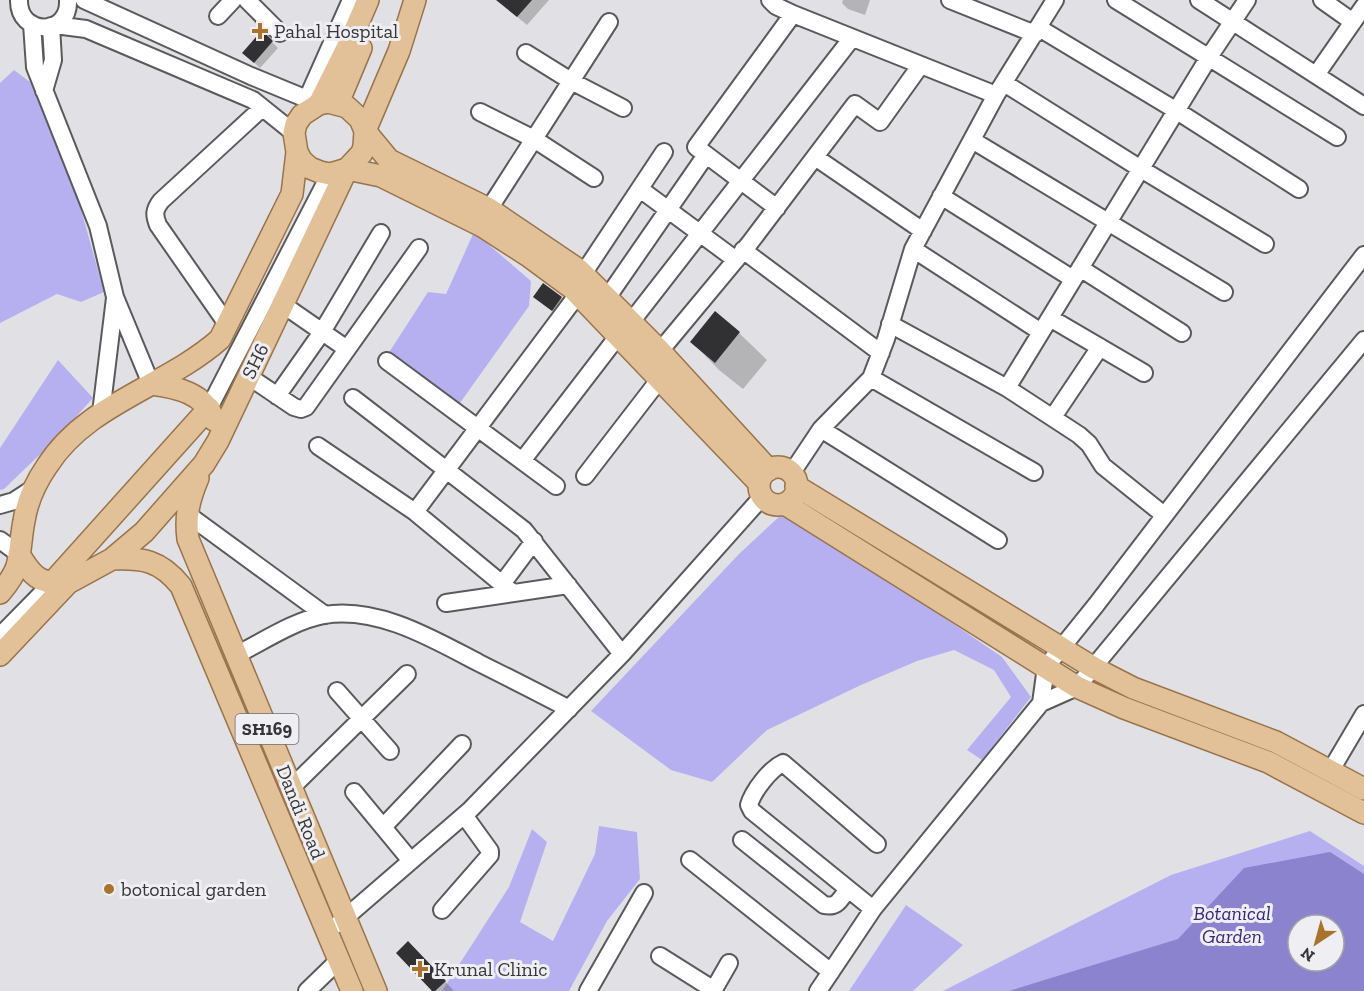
<svg xmlns="http://www.w3.org/2000/svg" width="1364" height="991" font-family="'Zilla Slab',serif">
  <style>
    .green { fill: #b6b0f1; fill-rule: evenodd }
    .water { fill: #8b83cd; fill-rule: evenodd }
    .shadow { fill: #0003 }
    .building { fill: #313134 }
    .lines { fill: none; stroke-linecap: round; stroke-linejoin: round }
    .minor-casing { stroke: #5a5a5d; stroke-width: 20 }
    .major-casing { stroke: #99744a; stroke-width: 24 }
    .minor { stroke: #fff; stroke-width: 16 }
    .major { stroke: #e2c098; stroke-width: 21 }
    .poi-dot { fill: #a9732d; stroke: #efeef2; stroke-width: 2 }
    .labels { text-anchor: middle; stroke-width: 6; stroke-linejoin: round; paint-order: stroke }
    .shield { fill: #efeef2; stroke: #6e6d70; stroke-width: 1.5 }
    .shield-label { font-size: 18px; font-weight: bold; fill: #363638 }
    .poi-label { font-size: 20px; fill: #363638; stroke: #efeef2; text-anchor: start }
    .street-label { font-size: 20px; fill: #363638; stroke: #efeef2 }
    .park-label { font-size: 20px; font-style: italic; fill: #3a257c; stroke: #efeef2 }
  </style>
  <rect width="100%" height="100%" fill="#e1e1e5"/>
  <path class="green" d="M14,70L34,85L75,188L104,292L81,302L57,294L0,323V83Z
    M474,232L531,281L529,306L460,403L388,354L428,292L446,294Z
    M58,360L93,398L54,441L4,489L0,490V448Z
    M782,514L895,584L1002,657L1031,697L982,760L967,750L1011,697L994,670L954,650L917,661L861,685L767,730L712,782L671,770L591,711L739,554Z
    M599,826L637,832L640,879L607,921L569,991H442L509,887L532,829L547,842L520,922L553,941L595,854Z
    M1310,831L1364,866V991H943L1171,875ZM1298,925H1334V961H1298Z
    M906,905L963,945L913,991H849Z"/>
  <path class="water" d="M1330,852L1364,874V991H1009L1178,939L1244,868ZM1298,925H1334V961H1298Z"/>
  <path class="shadow" d="M497,0H549L527,25Z
    M843,0H870L865,15L848,9L842,3Z
    M262,32L278,48L260,68L244,53Z
    M535,297L561,298L567,304L559,316Z
    M739,333L767,360L743,389L719,370L692,342Z
    M418,952L454,991H434Z"/>
  <path class="building" d="M496,0H532L517,17Z
    M262,30L273,41L254,63L242,53Z
    M543,283L562,297L552,311L533,297Z
    M715,311L740,332L715,363L690,342Z
    M408,941L446,981L435,991H432L396,953Z"/>
  <g class="lines">
    <g class="minor-casing">
      <path id="minor" d="M19,0C18,36 70,37 68,0
        M84,0L251,76L319,104
        M247,0L280,33
        M770,0L776,6L793,14L996,95
        M950,0L1035,34
        M1116,0L1337,137
        M1199,0L1364,106
        M1322,0L1353,22
        M218,16L233,0
        M32,24L35,67L98,226L115,297L151,384
        M55,25L86,29L253,100L294,133
        M1039,28L1177,111L1299,189
        M526,53L571,81L623,108
        M1316,75L1364,6
        M1004,83L1141,169L1265,244
        M44,91L53,60L51,26
        M307,99L351,0
        M480,112L534,139L594,178
        M972,140L1224,292
        M815,157L923,231
        M640,189L736,260
        M941,196L1073,279
        M777,208L696,147L793,14
        M489,209L609,22
        M913,249L1041,332
        M743,250L881,353
        M1080,268L1182,333
        M583,274L664,152
        M607,298L706,155
        M282,304L347,349
        M1050,318L1144,373
        M631,322L852,38
        M227,324L158,225C154,215 154,210 161,201L262,108
        M890,324L1007,388L1079,435L1089,444L1103,466L1164,515
        M660,351L749,244L855,104L880,122L920,66
        M387,361L556,486
        M248,376L294,407L301,409L306,407L419,248
        M871,378L1034,472
        M1007,388L1209,57L1247,0
        M277,396L322,332L381,233
        M353,398L524,530L622,654
        M209,408L330,174
        M101,413L115,298
        M1053,417L1100,347
        M821,429L998,540
        M318,446L415,512L513,593
        M522,461L618,336
        M791,474L821,429L871,378L886,339L913,249L996,95L1055,0
        M585,476L659,380
        M0,505L14,501L34,488
        M415,512L578,294
        M187,514L325,615
        M0,540L19,554
        M502,584L534,541
        M446,603L568,585
        M0,636L51,584
        M236,655C264,641 293,621 324,615C378,606 433,639 479,663C509,678 539,693 569,709
        M337,691L390,751
        M1041,703L1046,667L1096,605L1364,255
        M1331,770L1364,714
        M291,788L407,674
        M354,792L411,861
        M383,827L462,744
        M742,840L824,905C838,908 840,899 848,889
        M690,860L831,972
        M873,909L752,811L749,805C753,791 770,769 783,763L877,844
        M442,910L490,855V851L464,815
        M338,924L470,810L622,654L762,497
        M660,956L714,990
        M307,991L339,960
        M588,991L644,893
        M713,991L729,963
        M818,991L873,909L1041,703L1077,687L1364,340"/>
    </g>
    <g class="major-casing">
      <path id="major" d="M338,103L361,48
        M319,104L328,102L347,107L360,119L365,131L389,160L489,209L579,270L660,351L769,470
        M297,152L302,161L310,168L320,172L330,174L347,169L381,176L482,226L530,257L572,288L759,483
        M151,384C176,387 205,393 214,420
        M759 486a19 19 0 1 1 38 0a19 19 0 1 1-38 0Z
        M198,478C189,499 185,516 188,539L376,991
        M796,486L1094,668L1133,688L1276,742L1364,789
        M785,504L1077,687L1124,708L1268,762L1364,813
        M19,554C31,575 39,584 64,583
        M112,559C143,558 160,560 181,586L352,991
        M51,584L209,408
        M0,593C6,586 14,575 17,566C21,551 21,535 24,521C27,502 36,482 47,466C87,403 166,387 220,339L292,194L297,152L294,133L296,124L302,115L319,104L349,44L368,0
        M0,655L68,583L112,559L144,532L204,464L218,441L347,169L362,153L364,146L365,131L399,51L415,0"/>
    </g>
    <use href="#minor" class="minor"/>
    <use href="#major" class="major"/>
  </g>
  <g class="poi-dot">
    <path d="M257 22h6v6h6v6h-6v6h-6v-6h-6v-6h6z"/>
    <circle cx="109" cy="889" r="6"/>
    <path d="M417 960h6v6h6v6h-6v6h-6v-6h-6v-6h6z"/>
  </g>
  <g class="labels">
    <rect class="shield" x="235.5" y="714" width="63" height="30" rx="4.5"/>
    <g class="shield-label">
      <text x="267" y="735">SH169</text>
    </g>
    <g class="poi-label">
      <text x="274" y="38">Pahal Hospital</text>
      <text x="121" y="896">botonical garden</text>
      <text x="434" y="976">Krunal Clinic</text>
    </g>
    <g class="street-label">
      <text transform="translate(255 361) rotate(-64)" y="7">SH6</text>
      <text transform="translate(301 812) rotate(68)" y="7">Dandi Road</text>
    </g>
    <g class="park-label">
      <text x="1232" y="920">Botanical<tspan x="1232" dy="23">Garden</tspan></text>
    </g>
  </g>
  <g transform="translate(1316 943) rotate(216)"><circle r="28" fill="#efeef2" stroke="#a5a4a8" stroke-width="1.5"/>
  <path d="M0-4.5L10 22L0 15L-10 22Z" fill="#a9732d"/>
  <text y="-9" font-size="16" font-weight="bold" text-anchor="middle" fill="#363638">N</text>
  </g>
</svg>
